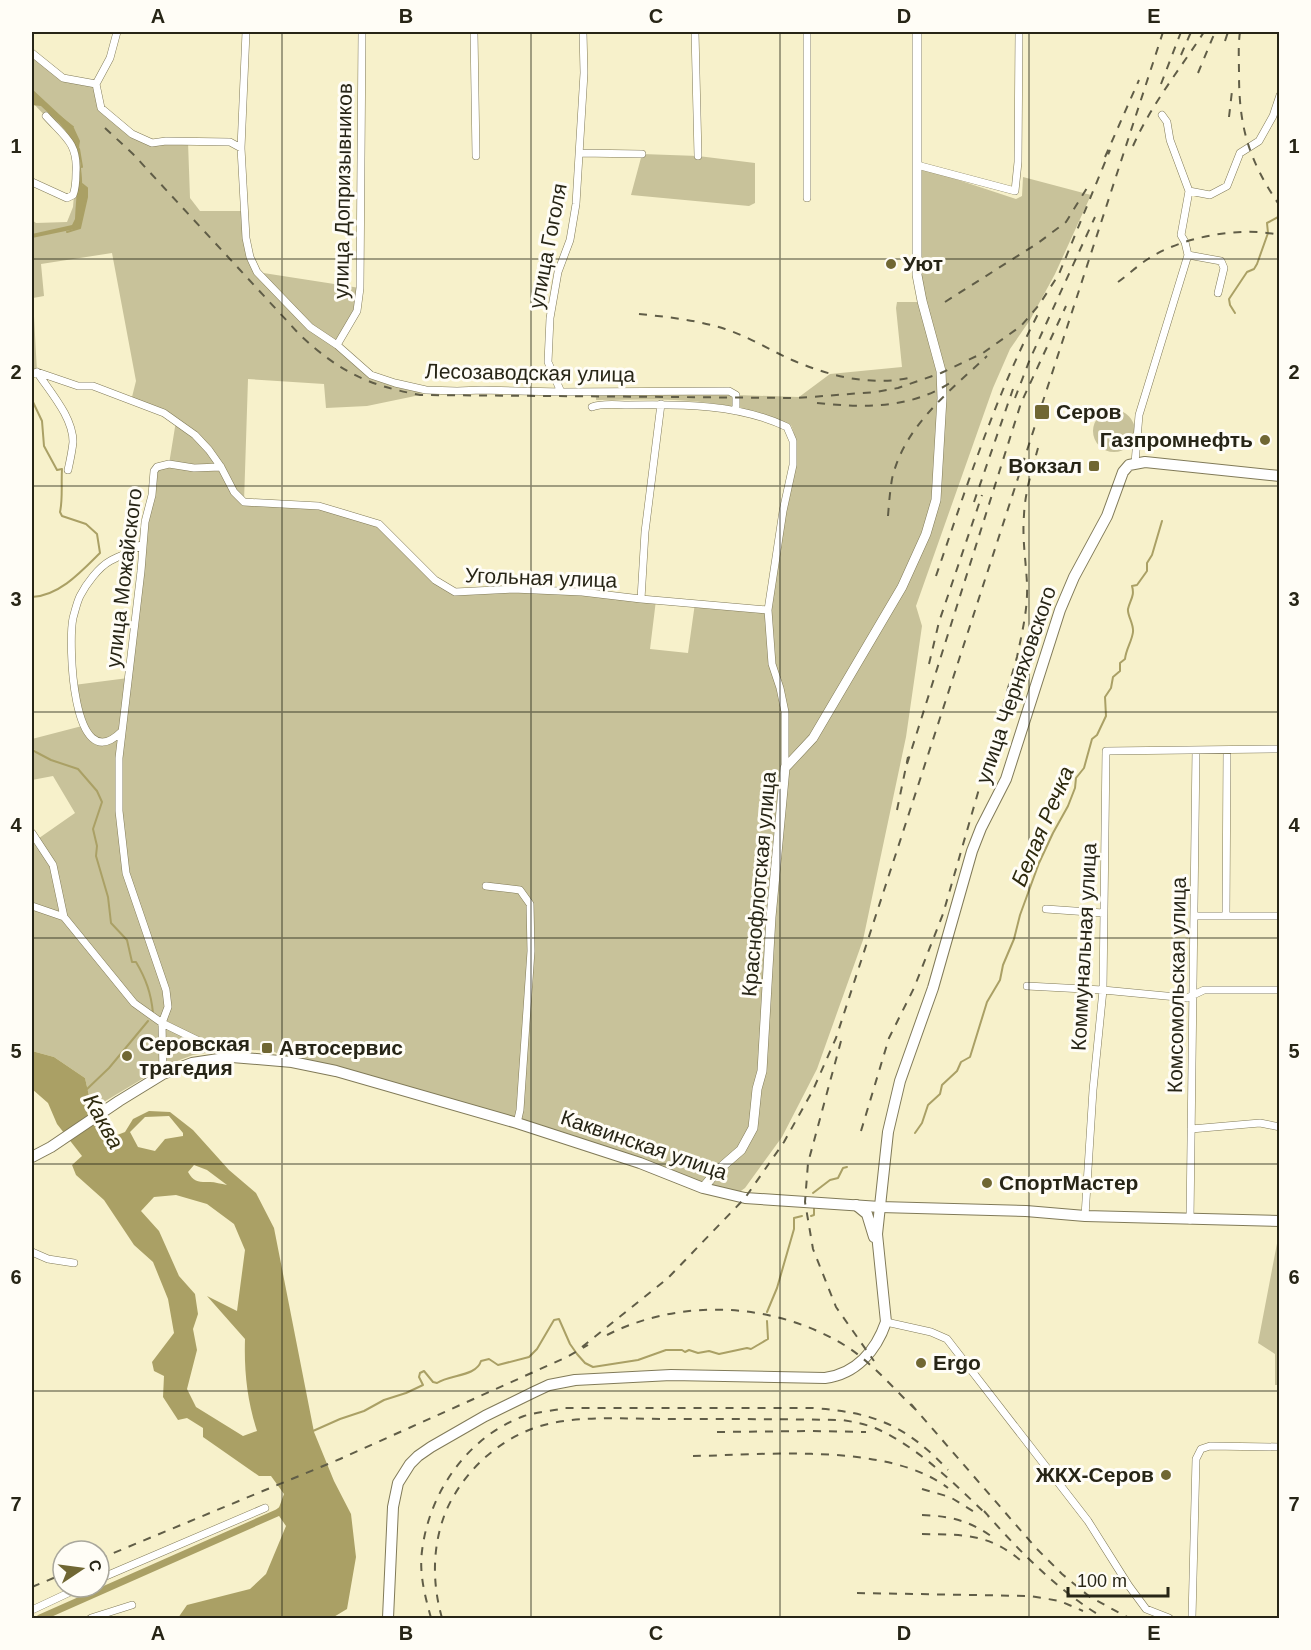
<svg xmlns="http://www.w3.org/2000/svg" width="1311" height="1650" font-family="Arial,sans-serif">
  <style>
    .green { fill: #c8c29a }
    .water { fill: #aaa065; fill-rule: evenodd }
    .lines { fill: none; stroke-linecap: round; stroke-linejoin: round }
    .stream { stroke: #aaa065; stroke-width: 2 }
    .canal { stroke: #aaa065; stroke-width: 7 }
    .minor-casing { stroke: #807a58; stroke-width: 8 }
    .tertiary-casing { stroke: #807a58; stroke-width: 10 }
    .secondary-casing { stroke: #807a58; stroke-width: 12 }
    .primary-casing { stroke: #807a58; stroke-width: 12 }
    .minor { stroke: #fff; stroke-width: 7 }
    .tertiary { stroke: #fff; stroke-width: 9 }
    .secondary { stroke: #fff; stroke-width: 10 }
    .primary { stroke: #fff; stroke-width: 10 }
    .rail { stroke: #605d47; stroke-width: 2; stroke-dasharray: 8 8; stroke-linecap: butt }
    .grid { fill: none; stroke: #272516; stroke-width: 1.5; stroke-opacity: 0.55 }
    .poi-dot { fill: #706733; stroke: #fffdf6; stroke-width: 2 }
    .labels { text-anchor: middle; stroke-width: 6; stroke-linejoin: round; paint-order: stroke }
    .street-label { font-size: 21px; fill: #272516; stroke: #fffdf6 }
    .poi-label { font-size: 21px; font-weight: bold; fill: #272516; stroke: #fffdf6; text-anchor: start }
    .water-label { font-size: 22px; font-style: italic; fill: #2e2a0e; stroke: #fffdf6 }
    .neatline { fill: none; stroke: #272516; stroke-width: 2 }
    .grid-label { font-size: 20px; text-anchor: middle; font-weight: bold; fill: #272516 }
  </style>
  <rect width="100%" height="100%" fill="#f7f1cb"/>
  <path class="green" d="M32,53L63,78L96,84L101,108L132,134L152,143L188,142L190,198L200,211H244L246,238L257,272L360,288L357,311L337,345L371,375L426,390L420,395L367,406L326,408L324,384L248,379L244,502L319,506L379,524L435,580L455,592L513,589L656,600L650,649L688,653L695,603L768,609C773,577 776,544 783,512C789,480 804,457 791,425C730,396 662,399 596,400V392L718,390L736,395L799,397L830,374L902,367L896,308L897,302H924L921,276L922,168L1016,199L1022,196L1023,177L1091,195L1055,274L1030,320L1010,349L993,388L916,606L922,626L906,737L863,940L817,1069L782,1137L745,1188L734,1196L640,1163L292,1062L273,1051L233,1049L193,1055L164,1066L92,1109L85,1078L54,1057L32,1051V843L75,813L53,776L32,780V753L37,752L32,748V739L82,726L74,685L128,678L154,471L169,464L176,421L131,401L136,381L112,253L41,264L44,296L33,298L37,372L32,374V220L36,223L67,222L73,207L77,159L64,136L32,102Z
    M642,154L698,156L755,163V203L749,206L631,195Z
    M1093 431a21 21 0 1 1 42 0a21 21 0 1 1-42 0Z
    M1279,1233L1280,1385H1275V1354L1258,1343Z"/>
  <path class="water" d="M32,89L74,128L80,141C77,153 83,172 82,185L87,188V197L80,228L32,238V234L72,225L75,219C76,188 84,156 65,130C58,121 49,114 41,106L32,105Z
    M32,1051L54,1057L85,1078L92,1109L112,1137L125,1132L133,1119L149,1111L170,1112L193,1130L229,1170L256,1193L274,1228L314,1432L334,1481L351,1514L356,1557L347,1609L332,1618H178L187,1605L250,1589L266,1574L286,1526L277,1513L284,1494L271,1476H259L203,1437V1428L187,1418L178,1420L163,1397L164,1376L154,1371L152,1362L174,1333L168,1299L153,1262L134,1245L104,1200L76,1175L72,1165L82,1156L57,1124L48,1103L32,1089ZM169,1116L183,1133V1136L165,1139L155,1151L138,1147L130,1132L145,1117ZM194,1165L207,1170L227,1185C221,1184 215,1182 210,1182C200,1182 194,1183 188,1172ZM176,1195L207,1204L234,1224L245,1250L237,1311L207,1296L245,1339C244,1371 247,1400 257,1431L243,1436L196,1407L187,1389L197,1350L193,1329L198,1314L195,1294L179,1276L159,1231L141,1211L154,1197Z"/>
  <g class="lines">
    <path class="stream" d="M54,112L73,127
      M79,149L82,167
      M67,232L80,228L87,197V188L82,184
      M1235,313L1230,305L1229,299L1247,272L1254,269L1257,264L1268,233L1267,223L1280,216
      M32,400L42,421L44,446L57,470L62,469C61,484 63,498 60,512L62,516L86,524L97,534L100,553C81,572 59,596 32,597
      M32,750L51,760L78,769L97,791L102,802L93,829L97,846L96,856L108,897L111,923L127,940L132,962H136C146,979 151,993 153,1013
      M86,1090L109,1068L148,1021
      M915,1133L922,1123L928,1105L940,1094L942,1085L957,1071L961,1062L970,1057L987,1002L1000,980L1003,965L1014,939L1020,915L1039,863L1053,833L1068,806L1075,788L1076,778L1084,768L1092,739L1097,735L1106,716L1105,697L1111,688L1113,677L1120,671V663L1125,659C1126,649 1132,641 1133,632C1134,624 1127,615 1128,609C1130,600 1135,596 1132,586L1137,585L1147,571V563L1152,555L1162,521
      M813,1193L830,1180L838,1178L843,1168L847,1167
      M811,1216L814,1215V1207
      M767,1312L777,1288L794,1229V1218L802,1216
      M313,1431L340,1419L364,1411L384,1400L406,1393L423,1385L419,1377L420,1373L424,1371L433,1382L437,1383C450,1374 476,1377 481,1361L489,1359L498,1365L529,1357L537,1349L554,1320L559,1319L570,1344L577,1354L585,1363L593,1367L638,1360L666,1350H682L685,1352L689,1350L698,1353L709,1351L719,1354L747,1348L751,1349L768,1339L767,1321"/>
    <path class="canal" d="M40,1618L277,1513L284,1508"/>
    <g class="minor-casing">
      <path id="minor" d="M246,32L241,148L246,238L250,257L257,272L310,327L337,345L371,375L395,383L426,390L457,391L482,390L561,392L729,391L736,395V411
        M474,32L476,156
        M695,32L698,156
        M32,53L63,78L96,84
        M96,84L101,108L132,134L152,143L166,141L230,142L241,148
        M96,84L110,58L117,32
        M1162,115L1167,122L1170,140L1189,191L1181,235L1185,242L1188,255L1221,261L1224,268L1218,293
        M580,153L642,154
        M917,165L1015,191L1018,162L1019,32
        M32,182L67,198L73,195C76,188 76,180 76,172C78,143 64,136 46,116
        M1189,191L1210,195L1227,186L1240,153L1259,141L1273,116L1280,95
        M807,198V32
        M337,345L357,311L360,288L362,32
        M37,372C50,392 73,417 73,442C72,452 70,461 68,470
        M32,374L37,372L78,386H93L164,413L195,435L209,450L221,467L234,492L244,502L319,506L379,524L435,580L455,592L513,589L582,592L641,599L768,610
        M561,392L548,362L550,318L558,272L570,240L576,204L584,73L583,32
        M592,407C602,403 617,405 628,405C681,404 739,404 787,427L793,441V465L783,511L768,610L772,664L780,688L785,712V768
        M1135,463L1139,415L1188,255
        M641,599L645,532L661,404
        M121,732C72,780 68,642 73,618C75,611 77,602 80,596C86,584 99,567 110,561C121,555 133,552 143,543
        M32,833L53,865L64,917L134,1003L162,1023L230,1056
        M486,886L520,890L530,904L531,951L520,1110L517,1123
        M32,906L64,917
        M1046,909L1103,913
        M1195,916H1280
        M1226,916L1227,751
        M1027,986L1103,990L1187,998L1204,990H1280
        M163,1074L162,1023L168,1007L166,990L126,873L119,811V758L141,571L145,522L152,495L154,471L157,467L169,464L194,468L221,467
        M1191,1129L1260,1123L1280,1127
        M1085,1216L1093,1090L1103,990L1106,751L1280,749
        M1190,1220L1196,750
        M32,1252L48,1259L74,1263
        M886,1322L931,1332L947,1339L1088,1521L1129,1586L1146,1609L1169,1618
        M99,1579L265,1508
        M32,1610L81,1587
        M91,1618L132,1605
        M1192,1618L1196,1459L1201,1449L1210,1446L1280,1447"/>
    </g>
    <g class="tertiary-casing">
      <path id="tertiary" d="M703,1188L718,1170L741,1150L753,1128L757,1089L762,1071L771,917L785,768L813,738L902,587L926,534L936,500L942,398L941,371L922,301L917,275V32"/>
    </g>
    <g class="secondary-casing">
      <path id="secondary" d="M856,1205L867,1214L874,1237
        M388,1618L393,1507L398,1483L410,1464L418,1456L431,1447L485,1416L534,1392L549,1385L575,1380L671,1375L825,1378C856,1374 876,1351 886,1322L877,1234L888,1132L900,1081L933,988L972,851L981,828L1006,779L1060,610L1074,577L1107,516L1123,472L1129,465L1145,462L1280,476"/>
    </g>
    <g class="primary-casing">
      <path id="primary" d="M32,1157L51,1147L119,1101L163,1074L192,1063L232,1057L292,1062L336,1071L517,1123L640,1163L703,1188L745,1198L880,1207L1026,1211L1085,1216L1280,1221"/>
    </g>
    <use href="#minor" class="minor"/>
    <use href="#tertiary" class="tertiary"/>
    <use href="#secondary" class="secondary"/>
    <use href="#primary" class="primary"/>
    <path class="rail" d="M1240,32C1238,45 1239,60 1239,74C1239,128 1249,161 1280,206
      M1225,41L1228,32
      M1181,55L1191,32
      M1198,73L1215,32
      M1161,84L1181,32
      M1229,117L1232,91
      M105,128L133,154L300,335C340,372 367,385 420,395L797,398L876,392L898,388L941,373L983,353L1021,326L1039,305L1059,274L1110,150
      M1133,146C1151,105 1180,69 1204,32
      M1105,157L1139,80
      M1118,282C1128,275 1137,266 1148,259C1181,237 1240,226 1280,235
      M945,302L1038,243L1066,222L1090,183
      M639,314C668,317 697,320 725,329C749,337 770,350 792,360C829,376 869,386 909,378
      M1015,398L1030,359L1095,217
      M817,403C864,408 909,409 950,383
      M974,502L1013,389
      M888,516C889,503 890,491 892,479C904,426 950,391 987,356
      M936,576C967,486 994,399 1038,314
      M929,664L939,622L982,495
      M907,764L1021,403L1066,306
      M897,810L908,757
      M841,1041L808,1163L805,1202L813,1249L836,1307L874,1361
      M861,1131L889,1038L914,988L943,914L1017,657C1022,633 1028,609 1027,584C1026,561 1022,539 1024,515C1025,492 1032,470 1038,448
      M607,1335C682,1297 777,1302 849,1348C874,1365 895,1390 917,1411
      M582,1347L668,1278L745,1198L784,1142L813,1090L836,1038L1163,32
      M911,1404L1036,1548L1062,1574L1090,1597L1129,1618
      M717,1432L811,1431L866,1432
      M693,1456C765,1455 888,1442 948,1488
      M922,1489L950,1497L976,1513
      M984,1511C1019,1551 1058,1591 1104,1618
      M922,1515C951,1516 971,1521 995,1539
      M922,1534C967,1535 989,1533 1025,1564
      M99,1559L340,1459L567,1357L588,1345
      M32,1587L63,1574
      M857,1593L1030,1596L1060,1601L1083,1611
      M431,1618C425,1596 419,1574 422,1551C429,1493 467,1437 524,1416C537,1412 552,1411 565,1408H812C873,1412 906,1425 948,1470
      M442,1618C432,1583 432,1546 446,1511C462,1475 492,1445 529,1430C567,1414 623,1419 665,1419C724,1419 784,1419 843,1420C854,1422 865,1424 875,1428C917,1446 956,1485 989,1517"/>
  </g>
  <path class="grid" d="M282,32V1618M531,32V1618M780,32V1618M1029,32V1618M32,259H1280M32,486H1280M32,712H1280M32,938H1280M32,1164H1280M32,1391H1280"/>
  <g class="poi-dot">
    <circle cx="891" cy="264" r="6"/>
    <rect x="1034" y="404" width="16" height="16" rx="3"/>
    <circle cx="1265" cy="440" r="6"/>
    <rect x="1088" y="460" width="12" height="12" rx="3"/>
    <rect x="261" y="1042" width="12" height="12" rx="3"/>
    <circle cx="127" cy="1056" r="6"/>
    <circle cx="987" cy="1183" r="6"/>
    <circle cx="921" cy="1363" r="6"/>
    <circle cx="1166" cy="1475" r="6"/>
  </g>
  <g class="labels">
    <g class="street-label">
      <text transform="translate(343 191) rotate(-89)" y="7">улица Допризывников</text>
      <text transform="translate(548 246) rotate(-79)" y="7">улица Гоголя</text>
      <text transform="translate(530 373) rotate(1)" y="7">Лесозаводская улица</text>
      <text transform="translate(124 578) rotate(-83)" y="7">улица Можайского</text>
      <text transform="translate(541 578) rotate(2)" y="7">Угольная улица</text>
      <text transform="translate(1016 685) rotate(-71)" y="7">улица Черняховского</text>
      <text transform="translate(759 884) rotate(-85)" y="7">Краснофлотская улица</text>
      <text transform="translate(1084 947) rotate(-87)" y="7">Коммунальная улица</text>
      <text transform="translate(1177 985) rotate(-89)" y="7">Комсомольская улица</text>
      <text transform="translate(644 1145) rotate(19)" y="7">Каквинская улица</text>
    </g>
    <g class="poi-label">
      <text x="903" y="271">Уют</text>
      <text x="1056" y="419">Серов</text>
      <text x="1253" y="447" text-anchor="end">Газпромнефть</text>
      <text x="1082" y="473" text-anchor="end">Вокзал</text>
      <text x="139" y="1051">Серовская<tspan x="139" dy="24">трагедия</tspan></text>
      <text x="279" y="1055">Автосервис</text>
      <text x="999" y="1190">СпортМастер</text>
      <text x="933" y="1370">Ergo</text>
      <text x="1154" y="1482" text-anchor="end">ЖКХ-Серов</text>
    </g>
    <g class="water-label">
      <text transform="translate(1042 826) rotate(-67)" y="8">Белая Речка</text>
      <text transform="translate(104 1121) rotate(61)" y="8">Каква</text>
    </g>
  </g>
  <rect width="1311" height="1650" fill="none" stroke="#fffdf6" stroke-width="66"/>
  <g transform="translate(81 1569) rotate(77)"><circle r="28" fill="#fffdf6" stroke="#a9a79c" stroke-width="1.5"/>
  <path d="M0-4.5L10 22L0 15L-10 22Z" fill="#706733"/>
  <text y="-9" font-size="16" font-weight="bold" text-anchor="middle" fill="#272516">С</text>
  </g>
  <path d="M1068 1587v9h100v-9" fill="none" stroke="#272516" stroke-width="3"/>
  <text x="1077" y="1587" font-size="18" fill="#272516" stroke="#fffdf6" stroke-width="4.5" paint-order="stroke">100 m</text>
  <rect x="33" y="33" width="1245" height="1584" class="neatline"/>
  <g class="grid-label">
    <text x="158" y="23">A</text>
    <text x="406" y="23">B</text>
    <text x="656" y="23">C</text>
    <text x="904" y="23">D</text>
    <text x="1154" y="23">E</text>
    <text x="16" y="153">1</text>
    <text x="1294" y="153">1</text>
    <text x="16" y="379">2</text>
    <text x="1294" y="379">2</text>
    <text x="16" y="606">3</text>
    <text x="1294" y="606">3</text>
    <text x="16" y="832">4</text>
    <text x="1294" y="832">4</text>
    <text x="16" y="1058">5</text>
    <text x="1294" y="1058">5</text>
    <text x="16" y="1284">6</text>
    <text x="1294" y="1284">6</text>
    <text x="16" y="1511">7</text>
    <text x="1294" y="1511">7</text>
    <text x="158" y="1640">A</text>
    <text x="406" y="1640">B</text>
    <text x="656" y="1640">C</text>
    <text x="904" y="1640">D</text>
    <text x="1154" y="1640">E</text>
  </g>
</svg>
